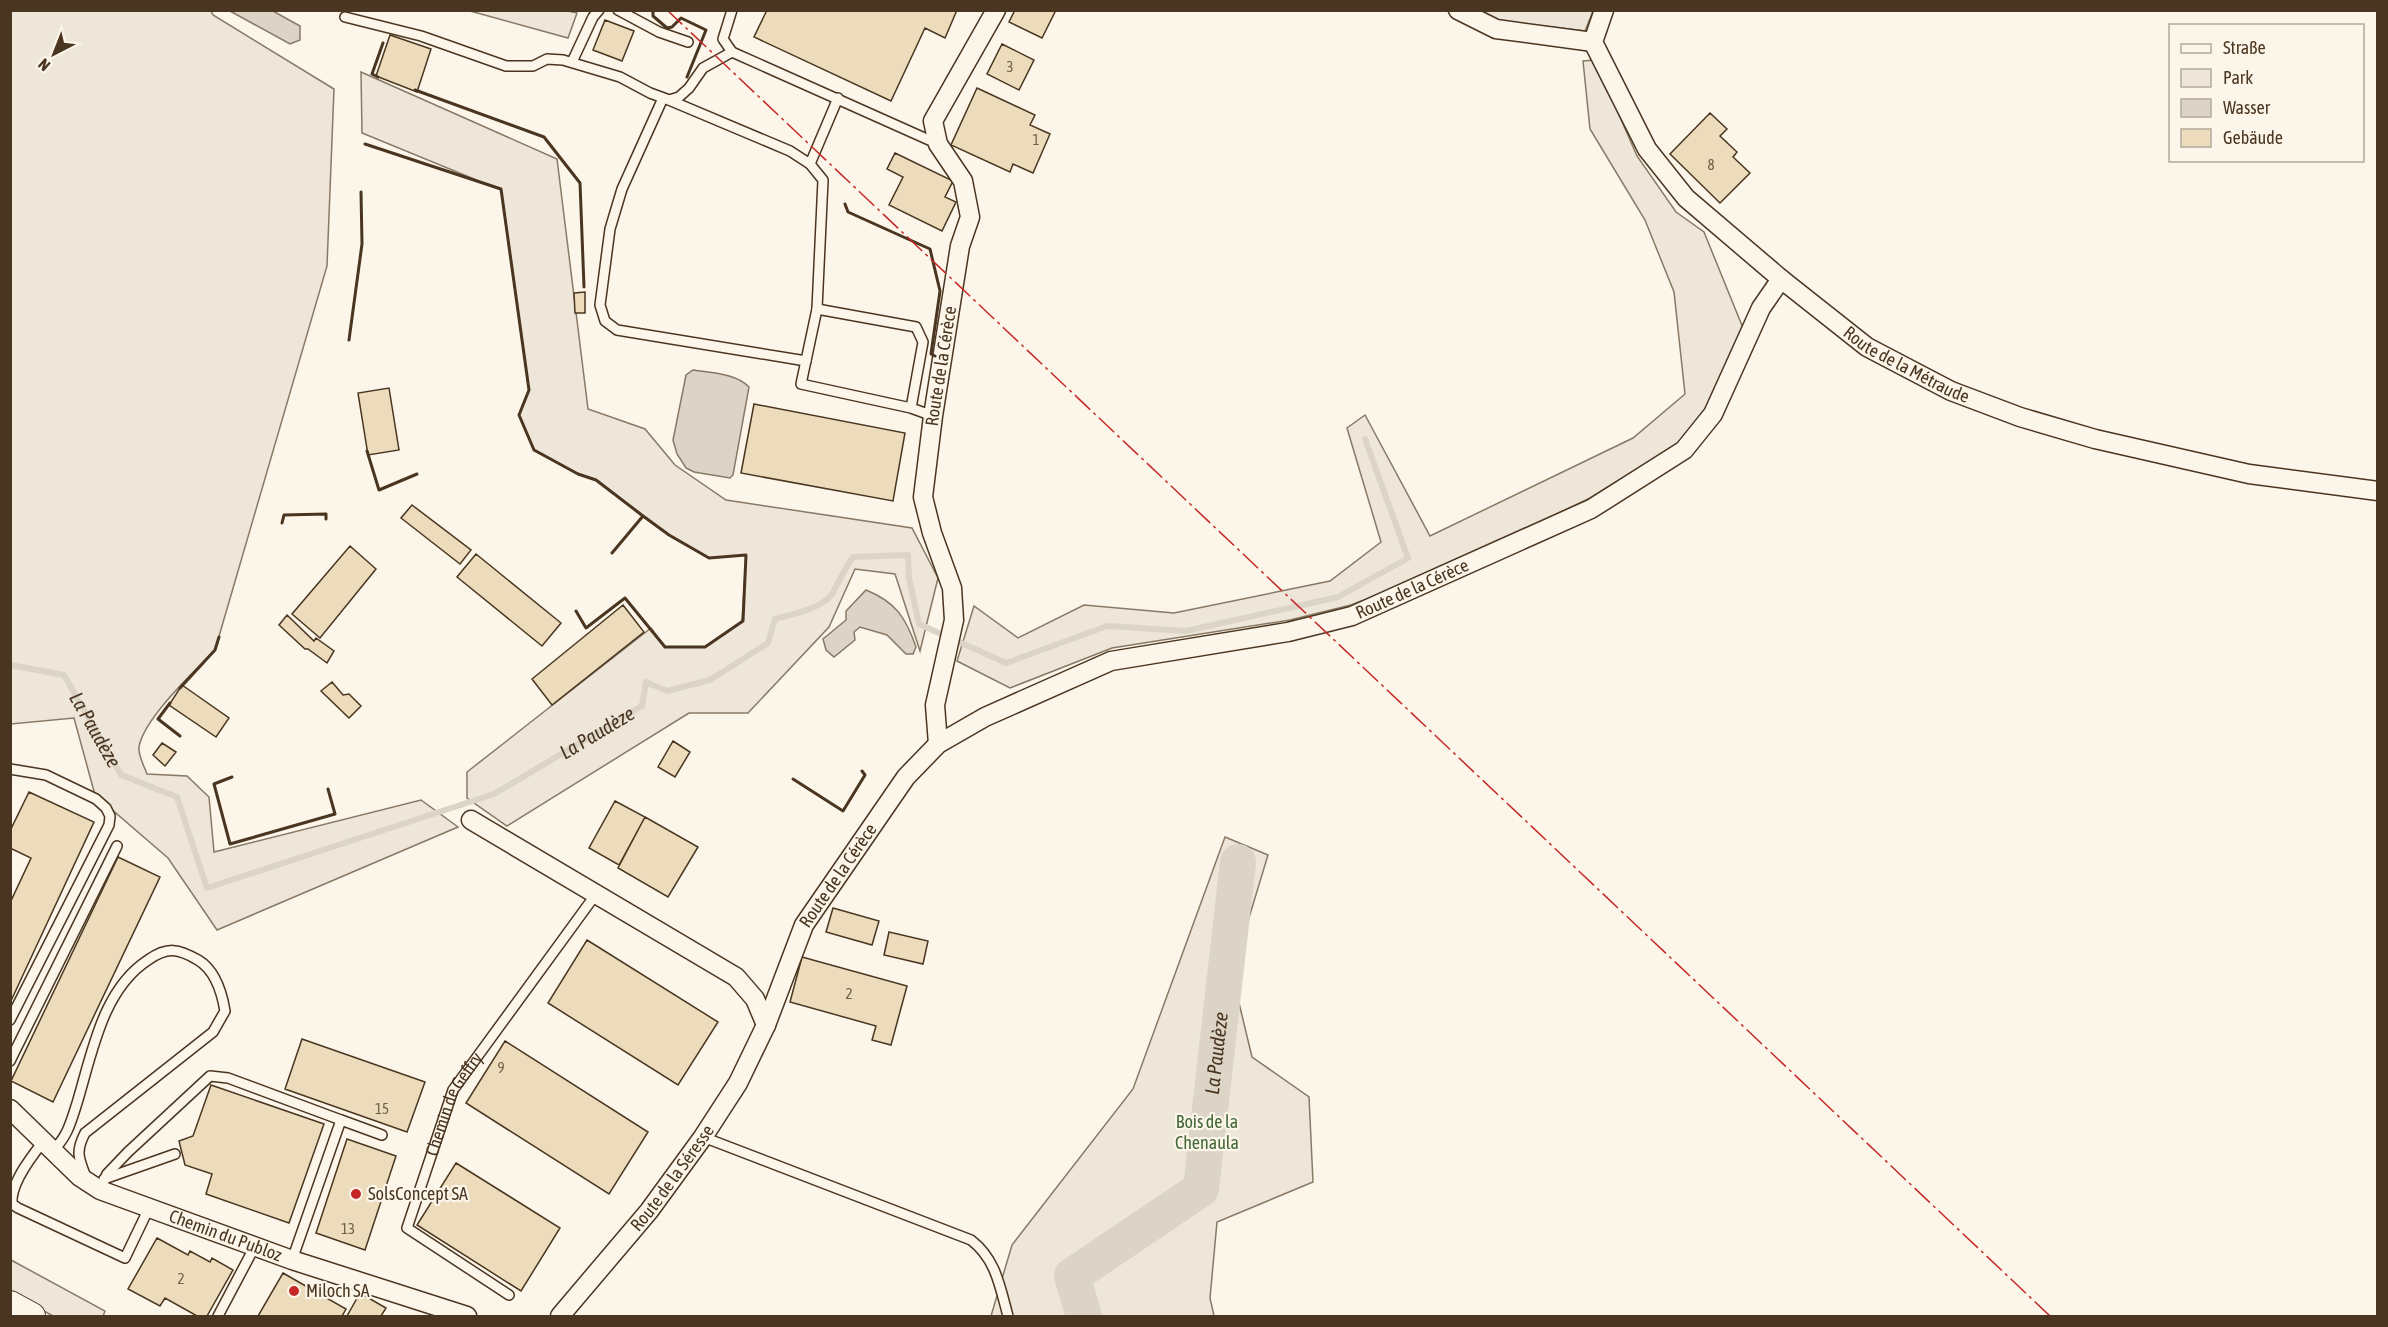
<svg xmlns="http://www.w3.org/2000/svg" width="2388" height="1327" font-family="'Asap Condensed',sans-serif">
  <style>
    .green { fill: #ede6d9; stroke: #887966; stroke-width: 1.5 }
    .water { fill: #dcd4c6; stroke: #887966; stroke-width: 1.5 }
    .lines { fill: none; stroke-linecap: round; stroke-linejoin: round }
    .stream { stroke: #dcd4c6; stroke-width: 6 }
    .river { stroke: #dcd4c6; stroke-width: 36 }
    .building { fill: #ecdcbc; stroke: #4a3520; stroke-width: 1.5 }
    .lane-casing { stroke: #4a3520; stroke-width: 12 }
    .street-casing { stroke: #4a3520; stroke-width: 21 }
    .secondary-casing { stroke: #4a3520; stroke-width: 28 }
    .lane { stroke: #fbf6e9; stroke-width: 9 }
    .street { stroke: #fbf6e9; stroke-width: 18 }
    .secondary { stroke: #fbf6e9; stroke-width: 26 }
    .wall { stroke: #4a3520; stroke-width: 3 }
    .power { stroke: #c62828; stroke-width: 1.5; stroke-dasharray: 21 4.5 3 4.5; stroke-linecap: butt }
    .poi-dot { fill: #c62828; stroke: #fbf6e9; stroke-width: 2 }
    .labels { text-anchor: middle; stroke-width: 4.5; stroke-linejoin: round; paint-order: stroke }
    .number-label { font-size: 15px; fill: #725f47 }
    .street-label { font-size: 18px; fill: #4a3520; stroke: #fbf6e9 }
    .park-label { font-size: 18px; fill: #436837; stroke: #fbf6e9 }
    .poi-label { font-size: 18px; fill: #4a3520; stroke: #fbf6e9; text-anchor: start }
    .water-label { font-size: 20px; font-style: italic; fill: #4a3520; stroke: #fbf6e9 }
  </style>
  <rect width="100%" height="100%" fill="#fbf6e9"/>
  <path class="green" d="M10,11H211L213,15L334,89L327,266L215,650C194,672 144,718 139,747C138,755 144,766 147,774L187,776L209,797L214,852L421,800L458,827L217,930L168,858L95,795L74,718L11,724Z
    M568,11L577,13L568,38L470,11Z
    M1480,11H1593L1585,31L1500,21Z
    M1595,60L1637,156L1676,212L1704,232L1743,328L1707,406L1681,442L1590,498L1424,577L1351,605L1290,620L1112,648L1010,688L957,661L974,606L1018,638L1084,605L1174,613L1330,581L1381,542L1347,428L1365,415L1430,536L1633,438L1685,394L1674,292L1645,220L1590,129L1583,61Z
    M361,72L557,159L588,409L645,429L675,465L726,500L912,528L938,578L920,651L895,574L855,569L829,627L748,713H689L507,826L467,798V772L651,628L665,647H705L742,621L746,555L709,558L669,535L596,480L578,474L534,450L519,415L529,390L501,190L362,133Z
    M1225,837L1268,855L1232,974L1252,1057L1309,1097L1313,1182L1217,1222L1210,1298L1214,1316H991L1012,1245L1133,1089Z
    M11,1260L105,1311L103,1316H53L11,1293Z"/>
  <path class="water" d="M230,11H273L300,26V40L290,44Z
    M693,370C711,373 735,373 749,387L733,475L730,478L694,472L686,468L677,454L673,440L686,375Z
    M866,590C896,602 906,618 916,647L913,654H906L887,635L860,627L854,632L855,640L834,657L826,650L823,639L846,620V611Z"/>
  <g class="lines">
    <path class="stream" id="s1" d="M10,665L64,675L121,775L177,797L207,888L494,794L642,706L646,682L667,691L710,680L768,643L775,619C791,615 823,608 832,594C839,582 844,569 853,557L908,555L909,578L919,624L1006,663L1107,626L1186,631L1338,597L1408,558L1365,439"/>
    <path class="river" id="s2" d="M1084,1316L1072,1276L1201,1189L1238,862"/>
  </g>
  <path class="building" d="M767,10H957L945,38L925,28L891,101L754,37Z
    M1015,10H1056L1042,38L1009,22Z
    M605,20L634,31L622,61L593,50Z
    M390,35L431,49L417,92L376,76Z
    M1002,44L1034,60L1019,90L987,74Z
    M977,88L1035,115L1030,125L1050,134L1033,173L1013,164L1010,172L951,145Z
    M1710,113L1727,129L1720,136L1737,152L1733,157L1750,173L1720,203L1670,154Z
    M895,153L953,181L945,197L956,202L942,231L889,205L903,177L887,169Z
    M585,292V313H575L574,293Z
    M389,388L399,450L368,455L358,393Z
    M754,404L905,433L893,501L741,473Z
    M412,505L471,550L460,564L401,518Z
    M350,546L376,569L320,638L292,614Z
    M476,554L561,623L542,646L457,577Z
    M623,605L644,632L552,705L532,679Z
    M287,615L314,641L316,638L334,651L327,663L308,649H305L279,625Z
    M332,682L343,695L349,694L361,706L349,718L321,691Z
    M182,685L229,718L216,737L169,705Z
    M673,741L690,752L675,777L658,767Z
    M162,743L176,752L165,766L153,755Z
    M29,792L94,822L10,1003V903L31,858L10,848V831Z
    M615,801L645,817L619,865L589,848Z
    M645,817L698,847L668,897L618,868Z
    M118,857L160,877L53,1102L11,1081Z
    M833,908L879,921L872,945L826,932Z
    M889,932L928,941L923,964L884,955Z
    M587,940L718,1022L678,1085L548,1003Z
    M802,957L907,986L891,1045L872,1040L876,1026L790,1002Z
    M302,1039L425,1082L407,1132L285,1089Z
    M505,1041L648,1132L609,1194L466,1103Z
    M211,1085L324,1124L289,1223L206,1194L212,1174L185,1165L179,1141L193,1136Z
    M347,1139L396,1156L365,1250L316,1233Z
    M456,1163L560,1228L521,1291L417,1225Z
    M157,1238L188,1255L190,1251L210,1262L212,1258L233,1270L207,1316H197L165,1298L160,1306L128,1289Z
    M283,1273L346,1309L342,1316H258Z
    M360,1293L386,1308L381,1316H347Z"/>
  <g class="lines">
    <g class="lane-casing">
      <g id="lane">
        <path d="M618,10L659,32L688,42"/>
        <path d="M345,17L421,36L506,66H533L547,59L563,60L620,77L650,93L669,100L679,97L689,88L703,68L732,52L938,144"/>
        <path d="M732,52L723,39L732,10"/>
        <path d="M572,62L593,17L599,10"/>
        <path d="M663,98L622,189L610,229L600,305L605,321L617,330L806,361"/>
        <path d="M669,100L790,151L810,164L823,180L817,309"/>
        <path d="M810,164L838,98"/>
        <path d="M911,408L923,342L916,327L817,309L801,384L911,408L933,416"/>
        <path d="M10,769L46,775L96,799L106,808L110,816L109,825L10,1020"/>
        <path d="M10,1061L117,846"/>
        <path d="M703,1137L971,1240C996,1259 1000,1287 1008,1316"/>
        <path d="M43,1142C31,1157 10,1184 12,1204L18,1208L125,1258L149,1208"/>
        <path d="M52,1151C67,1138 71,1122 77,1103C92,1054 102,990 148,960C168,946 179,949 198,960C215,970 222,993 225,1011L213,1032L85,1133C75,1152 79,1159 86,1177"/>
        <path d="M104,1179L175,1154"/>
        <path d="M100,1190L107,1174L128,1152L210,1076L228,1078L341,1120"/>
        <path d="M292,1260L341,1120L382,1135"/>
        <path id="s3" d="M509,1295L407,1228L453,1090L596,894"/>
        <path d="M218,1316L255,1246"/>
      </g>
    </g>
    <g class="street-casing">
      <g id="street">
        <path d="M1458,10L1496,29L1593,42"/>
        <path id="s4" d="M1604,10L1593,42L1647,149L1686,198L1781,279L1867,347L1951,391L2020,417L2095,439L2249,474L2378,491"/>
        <path id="s5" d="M938,744L935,705L954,620L952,588L932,533L923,497L933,416L960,246L970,217L963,181L938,144L933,121L996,10"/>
        <path d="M471,820L736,977L755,999L766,1025"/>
        <path id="s6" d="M10,1109L80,1177L100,1190L292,1260L467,1316"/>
        <path id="s7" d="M560,1316L649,1211L703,1137L738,1083L766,1025L804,925L906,777L938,744L985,717L1111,661L1288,632L1352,616L1591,509L1684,450L1713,414L1761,308L1781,279"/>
      </g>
    </g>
    <g class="secondary-casing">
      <path id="secondary" d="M10,1304L32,1316"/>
    </g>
    <use href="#lane" class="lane"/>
    <use href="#street" class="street"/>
    <use href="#secondary" class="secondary"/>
    <path class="wall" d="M653,10V16L667,28L672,27L681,18L706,30L687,77
      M378,77L372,74L383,43
      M415,90L544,137L580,183L584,287
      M365,144L501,189L529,390L519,415L534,450L578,474L596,480L643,516
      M845,204L848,212L930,249L940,291L931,354L935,356
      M349,340L362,244L361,192
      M367,451L379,490L417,474
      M282,523L284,515L326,514V519
      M576,611L586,628L625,598L665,647H705L743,621L746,555L709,558L669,535L643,516L612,553
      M180,688L215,650L219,637
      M170,703L158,719L180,736
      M232,777L214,784L230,844L335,814L328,789
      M793,779L843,811L865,775L862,771"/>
    <path class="power" d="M667,10L2050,1316"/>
  </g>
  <g class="poi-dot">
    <circle cx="356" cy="1194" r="6"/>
    <circle cx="294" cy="1291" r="6"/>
  </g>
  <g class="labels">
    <g class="number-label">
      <text x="1010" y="72">3</text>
      <text x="1036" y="145">1</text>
      <text x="1711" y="170">8</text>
      <text x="849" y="999">2</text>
      <text x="501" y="1073">9</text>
      <text x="382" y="1114">15</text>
      <text x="348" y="1234">13</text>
      <text x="181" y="1284">2</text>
    </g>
    <g class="street-label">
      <text dy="6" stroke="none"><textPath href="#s4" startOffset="494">Route de la Métraude</textPath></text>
      <text dy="6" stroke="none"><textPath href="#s5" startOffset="386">Route de la Cérèce</textPath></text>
      <text dy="6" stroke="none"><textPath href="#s7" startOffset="1194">Route de la Cérèce</textPath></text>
      <text dy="6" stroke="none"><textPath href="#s7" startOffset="525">Route de la Cérèce</textPath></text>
      <text dy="6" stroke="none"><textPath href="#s3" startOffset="255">Chemin de Geffry</textPath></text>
      <text dy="6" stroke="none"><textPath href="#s7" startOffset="178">Route de la Séresse</textPath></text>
      <text dy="6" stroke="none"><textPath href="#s6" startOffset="255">Chemin du Publoz</textPath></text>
    </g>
    <g class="park-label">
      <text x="1207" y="1128">Bois de la<tspan x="1207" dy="21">Chenaula</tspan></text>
    </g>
    <g class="poi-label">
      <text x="368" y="1200">SolsConcept SA</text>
      <text x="306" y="1297">Miloch SA</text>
    </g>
    <g class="water-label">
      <text dy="7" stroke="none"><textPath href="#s1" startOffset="118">La Paudèze</textPath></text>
      <text dy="7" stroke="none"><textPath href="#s1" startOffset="748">La Paudèze</textPath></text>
      <text dy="7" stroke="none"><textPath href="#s2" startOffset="334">La Paudèze</textPath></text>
    </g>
  </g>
  <rect width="2388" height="1327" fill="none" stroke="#4a3520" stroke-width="24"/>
  <rect x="2169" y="24" width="195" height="138" fill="#fbf6e9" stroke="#b4a999" stroke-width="1.5"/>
  <rect x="2181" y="44" width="30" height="9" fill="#fbf6e9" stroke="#b4a999" stroke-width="1.5"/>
  <text x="2223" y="54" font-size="18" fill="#4a3520">Straße</text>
  <rect x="2181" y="69" width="30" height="18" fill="#ede6d9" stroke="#b4a999" stroke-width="1.5"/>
  <text x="2223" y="84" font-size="18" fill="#4a3520">Park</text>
  <rect x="2181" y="99" width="30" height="18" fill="#dcd4c6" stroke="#b4a999" stroke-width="1.5"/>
  <text x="2223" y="114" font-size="18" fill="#4a3520">Wasser</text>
  <rect x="2181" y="129" width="30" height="18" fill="#ecdcbc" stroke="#b4a999" stroke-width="1.5"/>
  <text x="2223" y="144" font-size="18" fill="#4a3520">Gebäude</text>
  <g transform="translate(54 54) rotate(222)" stroke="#fbf6e9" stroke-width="4.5" paint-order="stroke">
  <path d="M0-4.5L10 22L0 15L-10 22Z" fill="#4a3520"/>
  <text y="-9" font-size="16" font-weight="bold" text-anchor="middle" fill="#4a3520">N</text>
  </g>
</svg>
